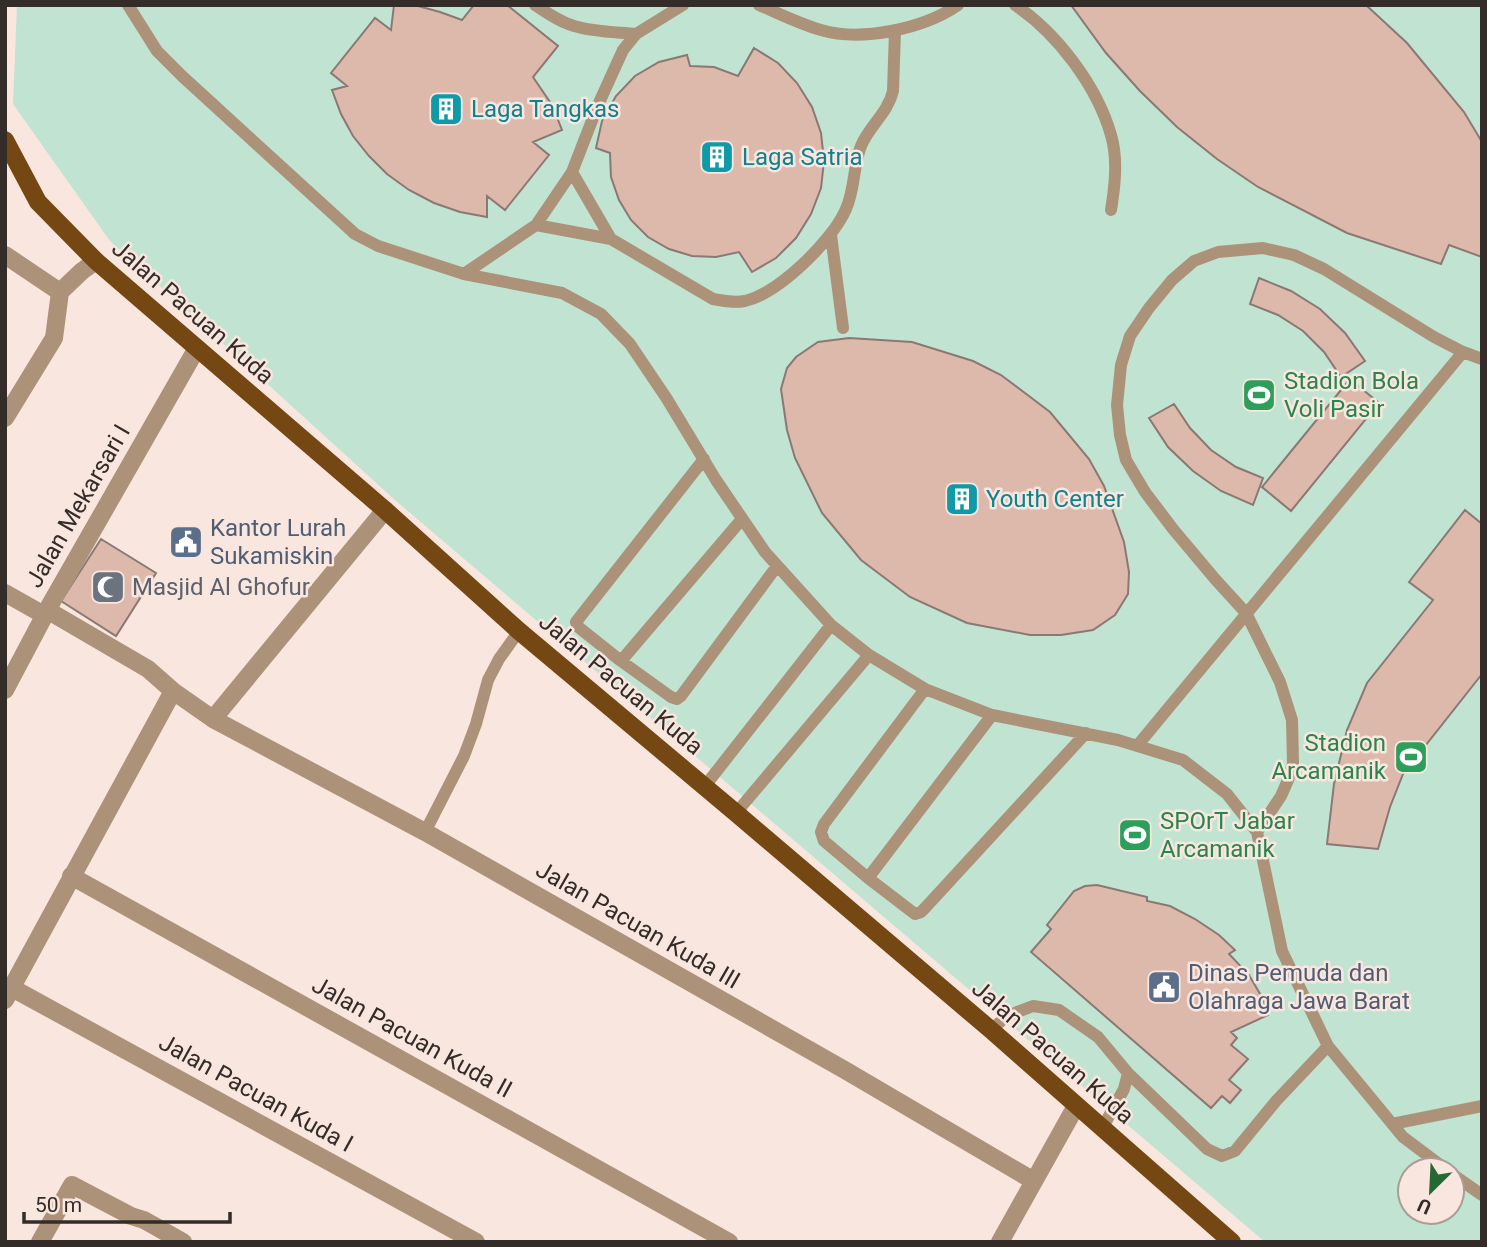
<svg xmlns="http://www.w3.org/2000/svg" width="1487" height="1247" font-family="Roboto,sans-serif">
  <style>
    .green { fill: #c0e3d2; fill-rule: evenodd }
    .building { fill: #ddb9ac; stroke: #8a7973; stroke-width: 2 }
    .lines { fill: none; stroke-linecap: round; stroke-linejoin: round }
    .service { stroke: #ac9279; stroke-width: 12 }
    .minor { stroke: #ac9279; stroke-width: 18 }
    .primary { stroke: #754813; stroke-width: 18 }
    .labels { text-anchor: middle; stroke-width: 5; stroke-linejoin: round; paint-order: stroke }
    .culture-label { font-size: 24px; fill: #0d838f; stroke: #f9e6de; text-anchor: start }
    .street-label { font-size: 24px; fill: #332c29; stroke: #f9e6de }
    .leisure-label { font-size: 24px; fill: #27864d; stroke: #f9e6de; text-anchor: start }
    .service-label { font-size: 24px; fill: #4e5e75; stroke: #f9e6de; text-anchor: start }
    .worship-label { font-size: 24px; fill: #5b616d; stroke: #f9e6de; text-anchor: start }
  </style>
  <rect width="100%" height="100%" fill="#f9e6de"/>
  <path class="green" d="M17,5H1482V1242H1265L395,500L110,241L13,104ZM1410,1170H1452V1212H1410Z"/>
  <path class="building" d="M394,5L418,6L440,12L462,20L474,5H507L558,46L533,77L552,105L562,130L533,142L549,155L505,210L487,196V217L460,212L434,203L409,190L387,174L369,156L353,136L341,114L332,90L347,86L331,73L375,18L391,30Z
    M1071,5H1366L1407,43L1464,112L1482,142V257L1449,245L1441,264L1347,233L1258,187L1217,159L1177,127L1140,91L1106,53Z
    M754,48L778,63L797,83L812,107L821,133L824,161L821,188L811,214L796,238L776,258L752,272L739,252L716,257L692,256L669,249L648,237L631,220L619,200L611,177L610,153L596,148L602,121L616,96L635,76L659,62L687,55L690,66L714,67L738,76Z
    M1259,278L1291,291L1320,309L1345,333L1365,361L1341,377L1324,352L1303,331L1278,315L1250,304Z
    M849,338L912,342L973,361L1001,375L1050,412L1089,459L1104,486L1124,542L1129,572L1128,594L1115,615L1093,630L1061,635H1030L967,623L910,597L861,560L822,513L795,458L787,430L781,389L787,368L796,357L818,342Z
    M1350,379L1379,403L1291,511L1262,487Z
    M1174,404L1190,428L1211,450L1236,467L1263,478L1253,505L1221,491L1193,471L1168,447L1149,418Z
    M1465,510L1482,524V674L1403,774L1390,807L1378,849L1327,844L1334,784L1347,730L1367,683L1433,600L1409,582Z
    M101,539L156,573L116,636L61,601Z
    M1097,885L1147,897V901L1170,906L1195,919L1219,935L1235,950L1229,954L1249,975L1263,999L1268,1015L1231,1032L1237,1038L1231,1045L1248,1059L1229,1080L1241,1090L1230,1103L1222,1096L1211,1108L1031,952L1051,929L1047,925L1074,891L1085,886Z"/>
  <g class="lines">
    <path class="service" d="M128,5L157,51L182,76L355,234L378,246L464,274L562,293L601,314L630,344L667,399L716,480L765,552L831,625L869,655L925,689L992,715L1118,740L1183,760L1227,794L1257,832L1282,951L1328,1046L1403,1137L1447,1170
      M535,5C547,13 560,22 574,26C594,32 616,32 636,34
      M759,5C780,14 800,24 821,30C861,42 923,29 958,5
      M1015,5C1057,33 1097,86 1111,135C1118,159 1115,185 1111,210
      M572,172L611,239
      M536,225L611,239L713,299C724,301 734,303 745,301C779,293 833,240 846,209C855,189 853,166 861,146C869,126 888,113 893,91L895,31
      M831,235L843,328
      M464,274L536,225L572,172L598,105L623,50L636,34L683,5
      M704,459L576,622L577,626L621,661L671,697L677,699L681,696L777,566
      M621,661L742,519
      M925,689L824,824L821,832L824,841L868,878L915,914L921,912L925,908L1086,733
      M1137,746L1463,352
      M705,786L831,625
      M736,813L869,655
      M425,832L464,756L476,724L488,680L499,659L519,631
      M1257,832L1281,796L1288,780L1293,763L1292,720L1280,682L1246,613L1215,579L1173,529L1145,492L1126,460L1120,435L1117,405L1121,365L1130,336L1149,308L1172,280L1194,261L1218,252L1263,248L1294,255L1324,269L1434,337L1463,352L1482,359
      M868,878L992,715
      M991,1030L1007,1016L1033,1006L1059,1010L1098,1037L1128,1073L1124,1089L1103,1127
      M1128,1073L1207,1149L1222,1156L1235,1151L1276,1101L1328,1046
      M1392,1124L1482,1106
      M1452,1174L1482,1195"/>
    <path class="minor" d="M5,255L60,292L82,271L96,261
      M5,418L54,338L60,292
      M5,593L44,615
      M47,610L148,669L173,691L213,719L425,832L843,1069L1034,1181
      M5,690L50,605L197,348
      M213,719L385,510
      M71,876L729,1242
      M12,988L476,1242
      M5,1000L173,691
      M40,1242L72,1185L131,1216L144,1220L183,1242
      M1000,1242L1076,1106"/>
    <path class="primary" d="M5,140L38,202L96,261L385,510L519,631L736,813L991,1030L1232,1242"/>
  </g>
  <defs>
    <g id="building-square" transform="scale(1.75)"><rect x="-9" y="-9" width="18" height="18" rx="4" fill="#0f9aa8" stroke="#f9e6de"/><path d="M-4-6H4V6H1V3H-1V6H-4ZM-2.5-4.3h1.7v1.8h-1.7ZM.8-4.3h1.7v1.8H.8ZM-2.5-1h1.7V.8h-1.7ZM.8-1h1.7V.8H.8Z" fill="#fff"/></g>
    <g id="stadium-square" transform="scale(1.75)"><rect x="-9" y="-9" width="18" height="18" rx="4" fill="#2e9e5b" stroke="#f9e6de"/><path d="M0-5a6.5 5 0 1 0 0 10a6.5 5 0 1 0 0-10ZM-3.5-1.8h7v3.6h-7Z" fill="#fff"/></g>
    <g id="civic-square" transform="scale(1.75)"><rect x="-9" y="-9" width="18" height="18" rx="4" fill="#5c6f8a" stroke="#f9e6de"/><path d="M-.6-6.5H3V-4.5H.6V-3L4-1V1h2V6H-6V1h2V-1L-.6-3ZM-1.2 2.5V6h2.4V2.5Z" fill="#fff"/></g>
    <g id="mosque-square" transform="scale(1.75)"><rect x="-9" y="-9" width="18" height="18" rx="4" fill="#6b7280" stroke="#f9e6de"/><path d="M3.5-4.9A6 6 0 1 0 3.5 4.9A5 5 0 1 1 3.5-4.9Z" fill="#fff"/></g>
  </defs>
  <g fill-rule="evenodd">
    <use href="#building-square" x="446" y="109"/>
    <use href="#building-square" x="717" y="157"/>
    <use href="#stadium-square" x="1259" y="395"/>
    <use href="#building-square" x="962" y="499"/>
    <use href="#civic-square" x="186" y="542"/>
    <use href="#mosque-square" x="108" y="587"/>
    <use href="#stadium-square" x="1411" y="757"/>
    <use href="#stadium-square" x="1135" y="835"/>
    <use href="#civic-square" x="1164" y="987"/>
  </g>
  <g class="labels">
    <g class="culture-label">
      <text x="471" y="117">Laga Tangkas</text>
      <text x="742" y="165">Laga Satria</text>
      <text x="986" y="507">Youth Center</text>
    </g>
    <g class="street-label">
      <text transform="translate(193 312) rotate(41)" y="8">Jalan Pacuan Kuda</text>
      <text transform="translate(78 506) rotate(-60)" y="8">Jalan Mekarsari I</text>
      <text transform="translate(621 684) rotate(40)" y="8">Jalan Pacuan Kuda</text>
      <text transform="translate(638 925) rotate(30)" y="8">Jalan Pacuan Kuda III</text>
      <text transform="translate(412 1037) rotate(29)" y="8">Jalan Pacuan Kuda II</text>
      <text transform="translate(1053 1052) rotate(41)" y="8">Jalan Pacuan Kuda</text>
      <text transform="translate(256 1093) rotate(29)" y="8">Jalan Pacuan Kuda I</text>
    </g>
    <g class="leisure-label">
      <text x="1284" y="389">Stadion Bola<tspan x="1284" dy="28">Voli Pasir</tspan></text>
      <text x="1386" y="751" text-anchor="end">Stadion<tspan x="1386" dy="28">Arcamanik</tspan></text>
      <text x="1160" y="829">SPOrT Jabar<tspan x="1160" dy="28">Arcamanik</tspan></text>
    </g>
    <g class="service-label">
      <text x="210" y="536">Kantor Lurah<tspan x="210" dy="28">Sukamiskin</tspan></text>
      <text x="1188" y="981">Dinas Pemuda dan<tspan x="1188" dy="28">Olahraga Jawa Barat</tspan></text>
    </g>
    <g class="worship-label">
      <text x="132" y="595">Masjid Al Ghofur</text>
    </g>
  </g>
  <rect width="1487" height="1247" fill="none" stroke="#332c29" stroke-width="14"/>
  <g transform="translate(1431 1191) rotate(204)"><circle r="33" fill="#f9e6de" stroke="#aa9c96" stroke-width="2"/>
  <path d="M0-5L12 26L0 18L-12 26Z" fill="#246833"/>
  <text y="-10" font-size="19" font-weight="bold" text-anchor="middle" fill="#332c29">U</text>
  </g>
  <path d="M24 1212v10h206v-10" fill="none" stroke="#332c29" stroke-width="3.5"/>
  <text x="35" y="1212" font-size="21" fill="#332c29" stroke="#f9e6de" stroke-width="5" paint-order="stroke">50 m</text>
</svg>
